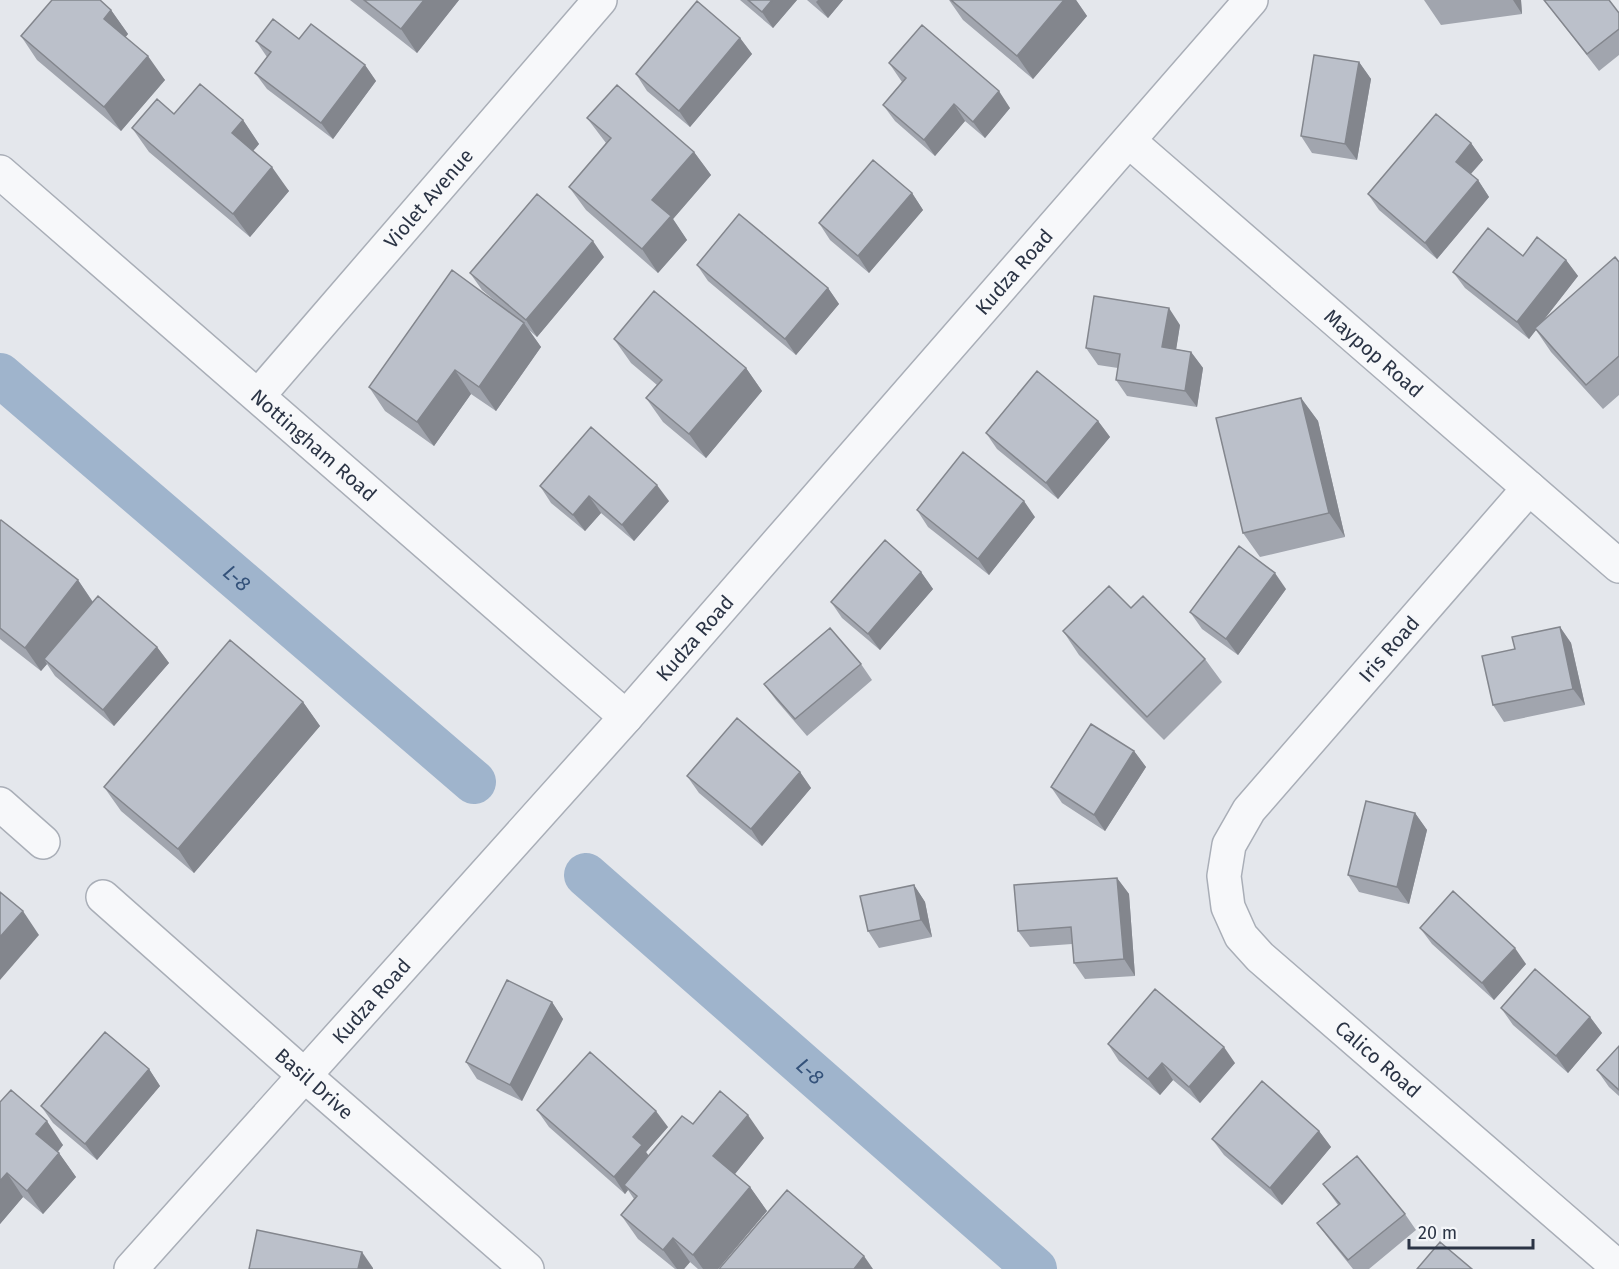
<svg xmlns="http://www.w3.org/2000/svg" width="1619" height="1269" font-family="'Fira Sans',sans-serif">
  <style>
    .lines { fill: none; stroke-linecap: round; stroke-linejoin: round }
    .canal { stroke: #9fb4cc; stroke-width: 44 }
    .minor-casing { stroke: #a9aeb7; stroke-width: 36 }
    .minor { stroke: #f7f8fa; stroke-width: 33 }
    .wall { fill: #a1a5ae }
    .shaded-wall { fill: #83868d }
    .building { fill: #bbc0ca; stroke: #83868d; stroke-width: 1.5 }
    .labels { text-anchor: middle; stroke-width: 4.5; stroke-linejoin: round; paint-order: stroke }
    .street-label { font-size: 20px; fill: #2b3445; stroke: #f4f6f9 }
    .water-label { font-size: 21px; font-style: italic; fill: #34527a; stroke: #f4f6f9 }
  </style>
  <rect width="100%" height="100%" fill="#e4e7ec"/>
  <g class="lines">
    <g class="canal">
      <path id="s1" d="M0,375L474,782"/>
      <path id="s2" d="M586,875L1035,1269"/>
    </g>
    <g class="minor-casing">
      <g id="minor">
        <path id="s3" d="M1129,141L1619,566"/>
        <path id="s4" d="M0,172L626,717"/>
        <path id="s5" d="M258,396L600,0"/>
        <path id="s6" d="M1529,488L1249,810L1229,845L1224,876L1228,907L1241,936L1260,957L1619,1268"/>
        <path d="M0,804L43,842"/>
        <path id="s7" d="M103,897L304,1075L527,1269"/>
        <path id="s8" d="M131,1269L626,717L1251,0"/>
      </g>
    </g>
    <use href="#minor" class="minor"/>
  </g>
  <path class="wall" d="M350,0H459L417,53Z
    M740,0H797L773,28Z
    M807,0H843L828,18Z
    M949,0H1076L1087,16L1033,79L963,20Z
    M1424,0H1521L1522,14L1441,25Z
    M1544,0H1609L1619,13V55L1599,71Z
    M111,10L128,34L125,37L165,80L121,131L37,60L21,36Z
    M740,38L752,54L690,127L647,91L636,74Z
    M256,41L365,65L376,81L333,139L267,89L255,73L267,57Z
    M1359,62L1371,79L1357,160L1312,153L1301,136Z
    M889,63L1010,108L985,138L965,121L935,156L895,121L883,105L902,82Z
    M174,114L243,120L259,144L253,151L289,191L250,237L149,152L132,128Z
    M587,118L694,152L711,175L673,219L687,240L658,273L586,210L569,187L606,143Z
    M1471,143L1483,160L1471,174L1478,180L1489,197L1437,259L1379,210L1368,194Z
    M912,193L923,210L869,273L830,240L819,223Z
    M604,257L537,337L529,330L541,347L496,411L471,394L434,446L385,411L369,387L500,305L482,290L470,273Z
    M1566,260L1578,276L1542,322L1619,262V395L1603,409L1551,352L1536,330L1529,339L1465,288L1453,272Z
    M697,265L828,288L839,304L796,355L708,281Z
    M1180,325L1176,349L1191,352L1203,368L1197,407L1127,396L1116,380L1118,368L1098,365L1086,348Z
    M614,339L746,368L762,391L706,458L663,422L646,398L657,385L631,363Z
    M1301,398L1318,421L1345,537L1260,557L1243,533Z
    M1098,421L1110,437L1058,499L997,449L986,433Z
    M540,486L669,501L634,541L601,513L585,531L551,503Z
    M917,510L1035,517L989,575L928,527Z
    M0,521L78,580L93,602L157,647L169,663L114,726L55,676L47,664L41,671L0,639Z
    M921,572L933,589L880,650L842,618L831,602Z
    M1286,589L1238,655L1202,629L1190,612Z
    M1131,608L1205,659L1222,682L1164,740L1079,655L1063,631Z
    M1560,627L1571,643L1585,705L1504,722L1493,705L1515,649Z
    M861,664L872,680L807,736L776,700L764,684Z
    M303,702L320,726L194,873L121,811L104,787Z
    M1134,751L1146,767L1105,831L1062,803L1051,787Z
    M800,772L811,788L762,846L699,793L687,776Z
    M1415,813L1427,830L1409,904L1359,892L1348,875Z
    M1117,878L1129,894L1135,976L1085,979L1074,963L1072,944L1030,947L1018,931Z
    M914,885L925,902L932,937L879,948L868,931Z
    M1420,928L1526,964L1494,1000L1432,944Z
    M552,1002L563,1019L522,1101L477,1079L466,1062Z
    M1501,1008L1590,1017L1602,1033L1568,1073L1513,1025Z
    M1108,1044L1235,1063L1200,1103L1173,1080L1160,1095L1119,1061Z
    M1619,1046V1096L1609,1087L1597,1070Z
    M149,1069L160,1086L97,1160L53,1123L41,1106Z
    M0,1102L63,1145L58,1152L76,1177L43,1214L23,1197L0,1224Z
    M537,1110L668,1127L646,1152L649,1156L693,1124L764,1138L735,1174L750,1187L767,1211L718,1269H698L690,1262L684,1269H675L638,1239L621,1215L634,1199L628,1190L625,1194L549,1127Z
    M1319,1131L1331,1147L1282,1205L1224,1155L1212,1139Z
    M1323,1184L1405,1214L1416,1230L1369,1269H1353L1329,1239L1317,1223L1338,1205Z"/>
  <path class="shaded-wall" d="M424,0H459L417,53L401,29Z
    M772,0H797L773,28L762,12Z
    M818,0H843L828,18L816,2Z
    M1064,0H1076L1087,16L1033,79L1017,56Z
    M1513,0H1521L1522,14Z
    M111,10L128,34L121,43L104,19Z
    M740,38L752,54L690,127L679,111Z
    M148,56L165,80L121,131L104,107Z
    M1359,62L1371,79L1357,160L1345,144Z
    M365,65L376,81L333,139L321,123Z
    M999,91L1010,108L985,138L973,122Z
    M954,104L965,121L935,156L924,140Z
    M243,120L259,144L248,157L232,133Z
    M1471,143L1483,160L1467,178L1456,162Z
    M694,152L711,175L673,219L687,240L658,273L642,249L652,200Z
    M272,167L289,191L250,237L233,214Z
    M1478,180L1489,197L1437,259L1425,243Z
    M912,193L923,210L869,273L858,256Z
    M593,241L604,257L537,337L526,320Z
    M1566,260L1578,276L1529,339L1517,322Z
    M828,288L839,304L796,355L785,339Z
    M1169,308L1180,325L1174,363L1162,347Z
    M524,323L541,347L496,411L479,387Z
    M1191,352L1203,368L1197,407L1185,391Z
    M746,368L762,391L706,458L689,434Z
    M455,370L471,394L434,446L417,422Z
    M1301,398L1318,421L1345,537L1329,513Z
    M1098,421L1110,437L1058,499L1046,483Z
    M657,485L669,501L634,541L622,525Z
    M589,496L601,513L585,531L573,515Z
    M1024,501L1035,517L989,575L978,559Z
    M921,572L933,589L880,650L868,634Z
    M1275,573L1286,589L1238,655L1226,639Z
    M78,580L94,604L44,659L47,664L41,671L25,648Z
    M1560,627L1571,643L1585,705L1573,689Z
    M157,647L169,663L114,726L103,710Z
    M303,702L320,726L194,873L178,849Z
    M1134,751L1146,767L1105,831L1094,815Z
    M800,772L811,788L762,846L751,829Z
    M1415,813L1427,830L1409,904L1397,887Z
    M1117,878L1129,894L1135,976L1124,959Z
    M914,885L925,902L932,937L921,920Z
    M23,911L39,935L0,980V937Z
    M1515,948L1526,964L1494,1000L1482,983Z
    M552,1002L563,1019L522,1101L510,1085Z
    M1590,1017L1602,1033L1568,1073L1556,1056Z
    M1224,1047L1235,1063L1200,1103L1189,1087Z
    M1162,1063L1173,1080L1160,1095L1148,1079Z
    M149,1069L160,1086L97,1160L85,1144Z
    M656,1111L668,1127L646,1152L653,1162L624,1185L628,1190L625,1194L614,1177L633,1137Z
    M748,1115L764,1138L730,1180L713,1156Z
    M47,1121L63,1145L53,1157L36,1134Z
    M1319,1131L1331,1147L1282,1205L1270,1188Z
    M59,1153L76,1177L43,1214L27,1191Z
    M7,1173L23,1197L0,1224V1181Z
    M750,1187L767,1211L718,1269H703L693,1255Z
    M673,1238L690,1262L684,1269H677L663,1250Z
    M362,1252L373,1268V1269H358Z
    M864,1256L873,1269H854Z"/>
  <path class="building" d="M52,0H100L111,10L104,19L148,56L104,107L21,36Z
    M364,0H424L401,29Z
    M748,0H772L762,12Z
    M951,0H1064L1017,56Z
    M1544,0H1609L1619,13V29L1587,54Z
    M697,1L740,38L679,111L636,74Z
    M273,19L299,39L311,24L365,65L321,123L255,73L271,52L256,41Z
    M922,25L999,91L973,122L954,104L924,140L883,105L906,78L889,63Z
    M1314,55L1359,62L1345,144L1301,136Z
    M200,84L243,120L232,133L272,167L233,214L132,128L157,99L174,114Z
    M617,85L694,152L652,200L671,216L642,249L569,187L611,138L587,118Z
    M1436,114L1471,143L1456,162L1478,180L1425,243L1368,194Z
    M873,160L912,193L858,256L819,223Z
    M537,194L593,241L526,320L470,273Z
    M739,214L828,288L785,339L697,265Z
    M1488,228L1523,256L1537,237L1566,260L1517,322L1453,272Z
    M1615,257L1619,262V356L1586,385L1535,328Z
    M452,270L524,323L479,387L455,370L417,422L369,387Z
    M654,291L746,368L689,434L646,398L662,380L614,339Z
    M1094,296L1169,308L1162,347L1191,352L1185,391L1116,380L1120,354L1086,348Z
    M1037,371L1098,421L1046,483L986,433Z
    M1301,398L1329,513L1243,533L1216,418Z
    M591,427L657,485L622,525L589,496L573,515L540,486Z
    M963,452L1024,501L978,559L917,510Z
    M1,520L78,580L25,648L0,628V521Z
    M885,540L921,572L868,634L831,602Z
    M1239,546L1275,573L1226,639L1190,612Z
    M1109,586L1131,608L1143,596L1205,659L1147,717L1063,631Z
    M98,596L157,647L103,710L44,659Z
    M1560,627L1573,689L1493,705L1482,656L1515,649L1512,637Z
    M830,628L861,664L795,719L764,684Z
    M230,640L303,702L178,849L104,787Z
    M737,718L800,772L751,829L687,776Z
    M1091,724L1134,751L1094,815L1051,787Z
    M1366,801L1415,813L1397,887L1348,875Z
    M1117,878L1124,959L1074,963L1071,927L1018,931L1014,885Z
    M914,885L921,920L868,931L860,896Z
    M1453,891L1515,948L1482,983L1420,928Z
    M0,892L23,911L0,937Z
    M1535,969L1590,1017L1556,1056L1501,1008Z
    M507,980L552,1002L510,1085L466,1062Z
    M1155,989L1224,1047L1189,1087L1162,1063L1148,1079L1108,1044Z
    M105,1032L149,1069L85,1144L41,1106Z
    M1619,1046V1090L1597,1070Z
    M590,1052L656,1111L633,1137L642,1145L614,1177L537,1110Z
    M1262,1081L1319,1131L1270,1188L1212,1139Z
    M11,1090L47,1121L36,1134L59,1153L27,1191L7,1173L0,1181V1102Z
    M720,1091L748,1115L713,1156L750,1187L693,1255L673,1238L663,1250L621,1215L637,1196L624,1185L682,1116L693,1124Z
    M1357,1156L1405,1214L1348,1260L1317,1223L1340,1204L1323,1184Z
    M787,1190L864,1256L854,1269H719Z
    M257,1230L362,1252L358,1269H249Z
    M1440,1242L1472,1269H1417Z"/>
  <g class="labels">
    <g class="street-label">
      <text dy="7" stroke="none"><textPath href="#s5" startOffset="261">Violet Avenue</textPath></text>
      <text dy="7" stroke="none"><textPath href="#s8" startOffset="1332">Kudza Road</textPath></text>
      <text dy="7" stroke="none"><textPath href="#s3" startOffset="324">Maypop Road</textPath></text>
      <text dy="7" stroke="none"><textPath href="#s4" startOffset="416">Nottingham Road</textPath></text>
      <text dy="7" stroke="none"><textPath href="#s8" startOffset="846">Kudza Road</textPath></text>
      <text transform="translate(1389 649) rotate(-49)" y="7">Iris Road</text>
      <text dy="7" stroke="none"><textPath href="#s8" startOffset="360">Kudza Road</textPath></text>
      <text dy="7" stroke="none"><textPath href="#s6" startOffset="746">Calico Road</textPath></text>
      <text dy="7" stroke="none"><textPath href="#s7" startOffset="282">Basil Drive</textPath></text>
    </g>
    <g class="water-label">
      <text dy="7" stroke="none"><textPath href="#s1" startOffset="312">L-8</textPath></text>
      <text dy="7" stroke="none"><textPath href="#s2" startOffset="298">L-8</textPath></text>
    </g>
  </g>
  <path d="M1409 1239v9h124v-9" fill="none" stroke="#2b3445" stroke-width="3"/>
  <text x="1418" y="1239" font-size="18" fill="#2b3445" stroke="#f4f6f9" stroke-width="4.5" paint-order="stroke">20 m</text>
</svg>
